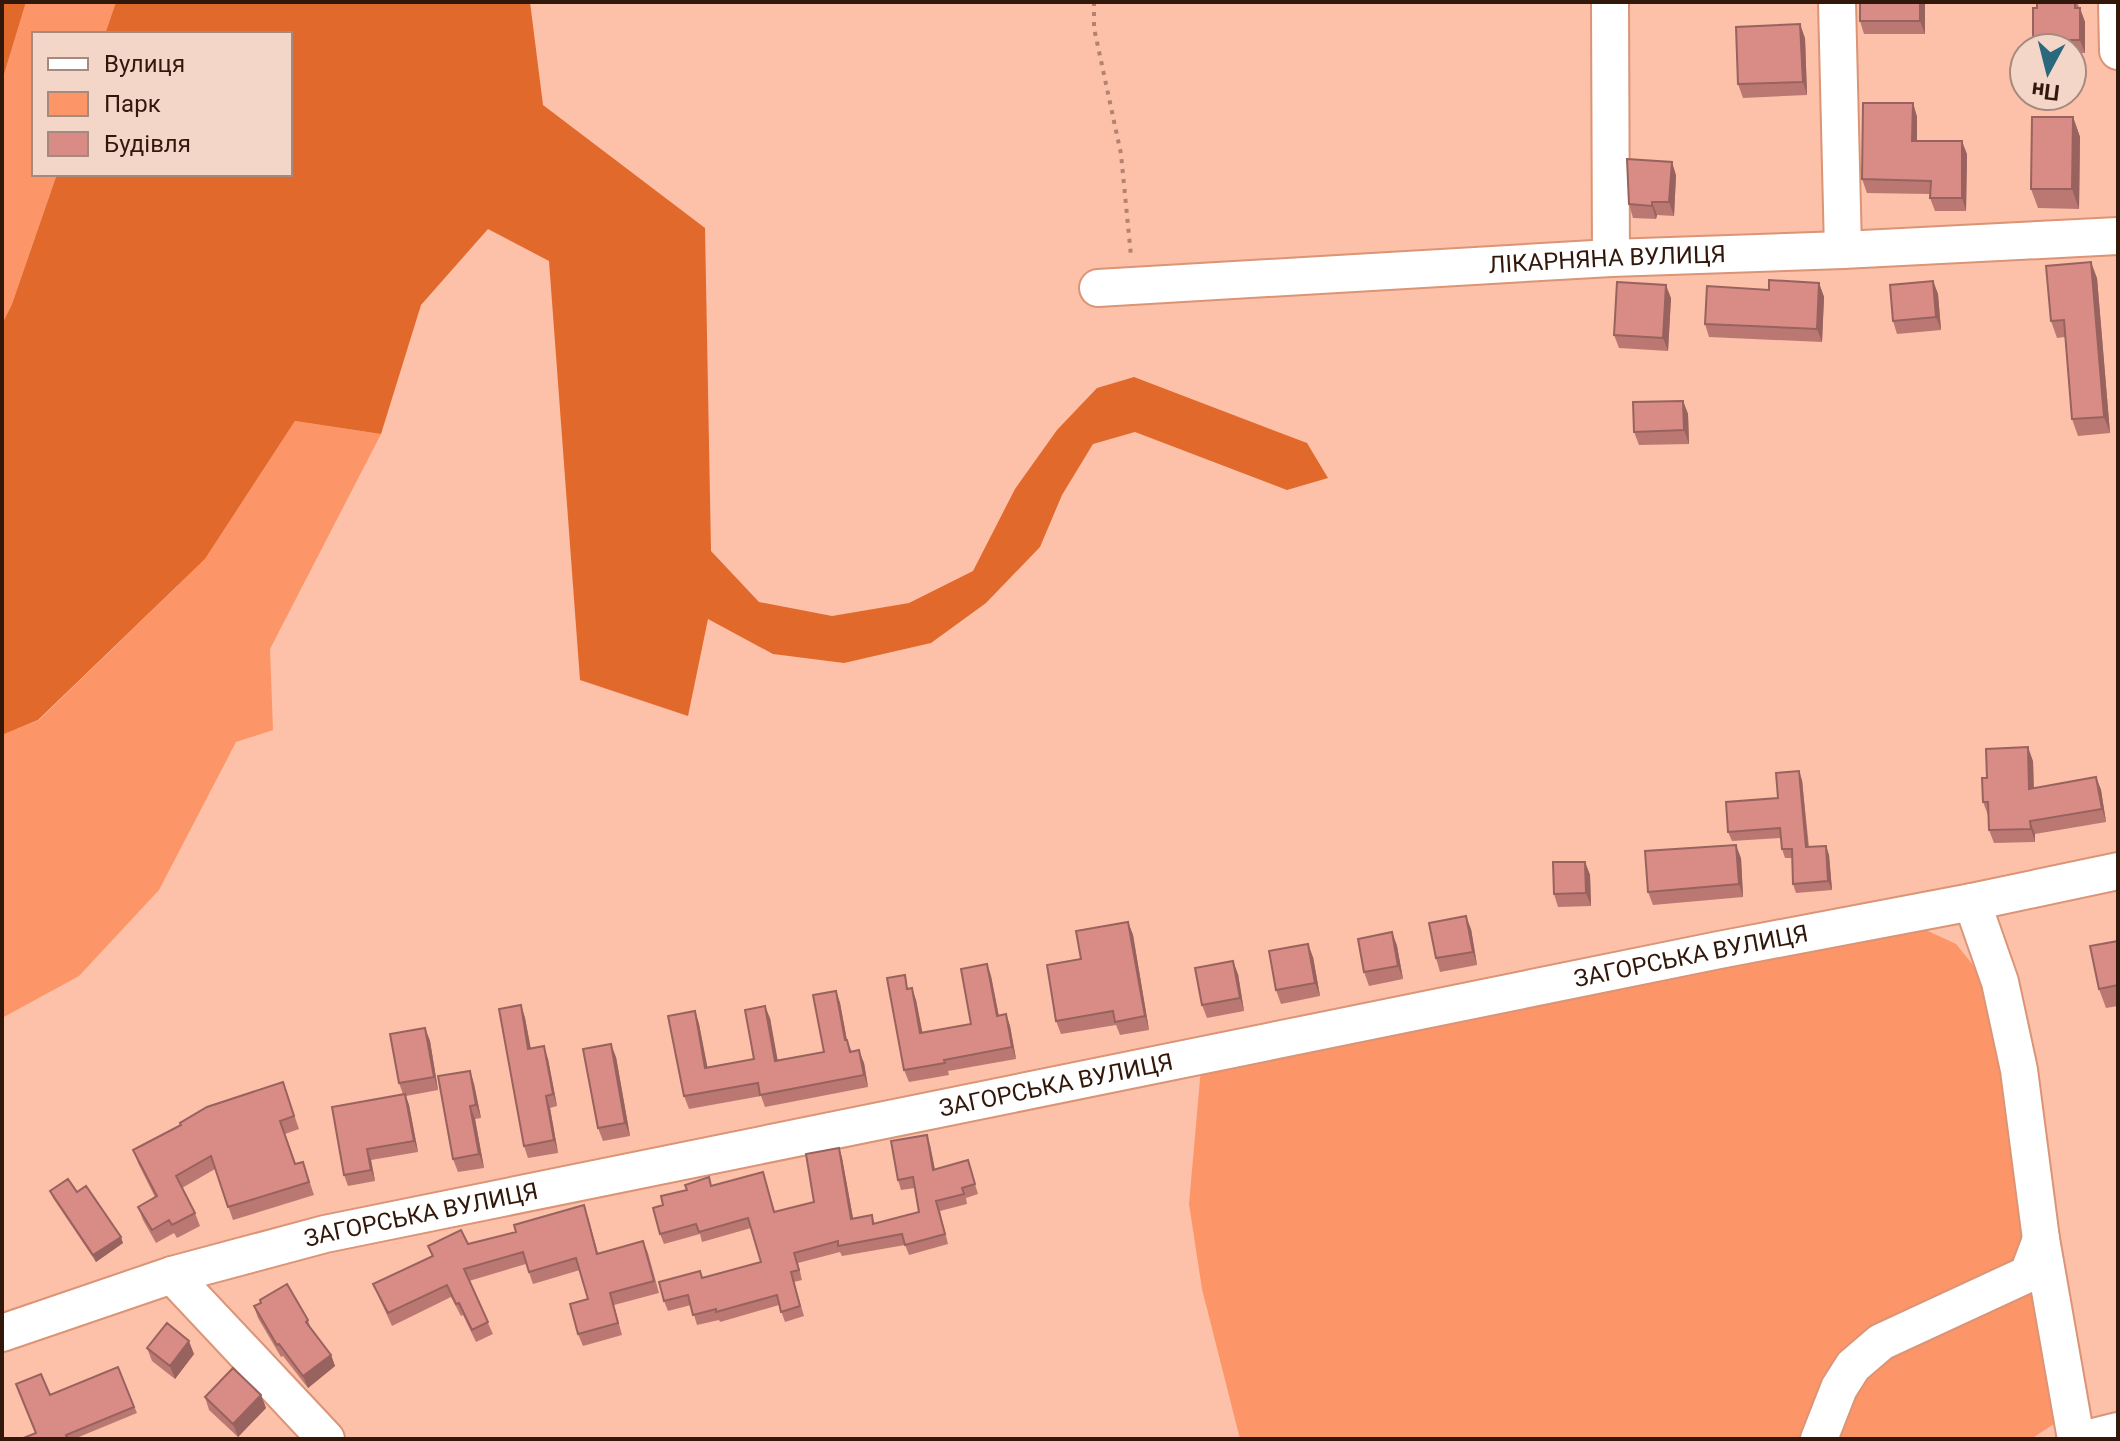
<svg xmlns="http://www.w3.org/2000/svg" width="2120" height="1441" font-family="Roboto,sans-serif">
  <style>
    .green { fill: #fc9668 }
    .forest { fill: #e2692c }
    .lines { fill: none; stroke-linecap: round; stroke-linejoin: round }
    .minor-casing { stroke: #db9476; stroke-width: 40 }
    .path { stroke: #b2836f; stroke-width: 4; stroke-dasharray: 4 6; stroke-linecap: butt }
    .minor { stroke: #fff; stroke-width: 36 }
    .wall { fill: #bb7873 }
    .shaded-wall { fill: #98625e }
    .building { fill: #d98c86; stroke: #98625e; stroke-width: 2 }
    .labels { text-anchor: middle; stroke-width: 6; stroke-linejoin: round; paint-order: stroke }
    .street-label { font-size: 24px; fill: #32170b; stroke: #f4d6c9 }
  </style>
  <rect width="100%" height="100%" fill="#fcc1a8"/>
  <path class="green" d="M26,2H116L105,34H34V174H57L12,304L2,324V81Z
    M295,421L381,434L270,649L273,730L236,742L159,890L79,976L2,1018V735L39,720L205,559Z
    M1886,929L1928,931L1956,944L1982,976L1990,999L2025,1217L2022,1246L2014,1259L1876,1324L1807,1439H1240L1202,1289L1189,1204L1201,1068Z
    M2040,1291L2057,1422L2034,1437L1831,1439L1846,1406L1871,1370L1906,1343L2026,1292Z"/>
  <path class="forest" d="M2,2H26L2,81Z
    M116,2H530L543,105L705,228L711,551L759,602L832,616L909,603L973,571L1015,489L1057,430L1097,388L1134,377L1307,443L1328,478L1287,490L1135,432L1093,444L1062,495L1040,547L986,603L931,643L844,663L773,654L708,619L688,716L580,680L549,261L488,229L421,305L381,434L295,421L205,559L38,720L2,735V324L12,304L57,174H290V34H105Z"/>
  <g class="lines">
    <g class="minor-casing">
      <g id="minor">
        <path d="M1610,2L1611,258"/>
        <path d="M1837,2L1843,250"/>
        <path d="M2117,2L2118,51"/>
        <path id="s1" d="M1098,288L1611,258L1843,250L2118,236"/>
        <path d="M1972,902L2000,982L2019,1070L2041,1239L2076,1439"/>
        <path d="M172,1275L326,1439"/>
        <path id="s2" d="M2,1333L172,1275L325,1234L1719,950L1972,902L2118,871"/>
        <path d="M1819,1439L1839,1388L1853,1366L1881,1342L2028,1274L2041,1239"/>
        <path d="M2086,1439L2118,1431"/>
      </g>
    </g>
    <path class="path" d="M1094,2V28L1121,154L1131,256"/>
    <use href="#minor" class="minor"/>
  </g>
  <path class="wall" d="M1925,2V34H1864L1860,21Z
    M2077,2L2085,22V53H2072V48H2036L2033,40L2037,8Z
    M1805,38L1807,95L1743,98L1738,84Z
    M1913,103L1917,117V141L1967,154L1966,211H1935L1930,198V194L1867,193L1862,179Z
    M2073,117L2080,137L2079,209L2038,208L2031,189Z
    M1676,175L1674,216L1657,215L1656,219L1633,218L1629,204Z
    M2097,278L2110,433L2078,436L2072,419L2065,337L2057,338L2051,321Z
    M1933,281L1938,294L1941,330L1897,334L1893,321Z
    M1819,283L1824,297L1822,342L1709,337L1705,324L1769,290Z
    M1671,298L1668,351L1619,348L1614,335Z
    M1683,401L1688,414L1689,444L1639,445L1634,432Z
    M2033,761L2034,788L2096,777L2101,790L2106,822L2035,834V842L1994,843L1989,830L1988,815L1983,802L1987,778Z
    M1802,780L1809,847L1826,846L1829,855L1832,890L1796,893L1793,884L1792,858H1785L1782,849L1781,838L1732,841L1728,832Z
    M1741,858L1743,897L1653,905L1648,892Z
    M1585,862L1590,875L1591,906L1558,907L1554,894Z
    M1128,922L1133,935L1149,1030L1120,1035L1116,1025L1061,1034L1056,1021L1081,959Z
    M1471,929L1477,965L1440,972L1436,958Z
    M1392,932L1397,946L1403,979L1369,986L1364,972Z
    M2118,941V1006L2106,1008L2099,989Z
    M1313,957L1320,996L1281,1004L1276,990Z
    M987,964L991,976L999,1016L1006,1014L1010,1026L1016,1059L948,1071L949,1075L909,1082L904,1070L909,988L916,1000L922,1033L971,1024Z
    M1238,974L1244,1011L1207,1018L1202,1005Z
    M836,991L840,1003L847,1040L852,1052L864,1063L868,1087L765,1107L761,1096L689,1109L684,1096L695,1011L699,1024L707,1067L754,1059L770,1018L777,1060L824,1052Z
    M521,1005L525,1018L531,1049L548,1059L557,1106L550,1108L558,1153L528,1158L524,1146Z
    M425,1028L430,1041L438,1090L406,1096L409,1105L418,1152L371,1160L375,1181L348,1186L344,1175L403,1094L399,1083Z
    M616,1057L630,1136L603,1141L598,1128Z
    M470,1071L474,1084L481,1118L475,1119L484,1168L458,1172L453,1159Z
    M283,1082L299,1129L285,1134L296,1164L303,1162L314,1195L233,1220L215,1169L182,1188L195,1213L200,1226L177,1238L174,1233L156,1243L143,1220L138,1207L155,1197L138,1163L133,1150Z
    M930,1145L935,1170L971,1171L978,1194L966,1198L967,1204L940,1211L948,1244L909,1255L905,1245L842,1256L840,1252L798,1263L802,1280L794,1282L804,1316L785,1322L779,1305L720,1322L719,1320L697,1325L691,1305L668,1311L664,1301L702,1278L761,1262L751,1228L702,1242L700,1234L664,1244L660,1234L663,1205L712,1186L763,1172L775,1212L814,1202L839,1148L842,1158L853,1218L872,1215L875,1224L919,1212L915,1188L901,1190L898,1180Z
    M50,1191L77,1192L123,1243L96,1262L53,1198Z
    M588,1217L598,1253L643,1241L648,1253L659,1293L614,1305L622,1335L583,1346L578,1334L588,1299L580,1270L533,1284L526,1264L469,1281L493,1334L476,1342L463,1315L461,1316L451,1297L392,1326L373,1284L432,1256L428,1246L468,1244Z
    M254,1306L308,1320L311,1329L331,1355L335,1366L308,1388L283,1356L281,1357L258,1318Z
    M147,1348L194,1354L175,1379L152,1361Z
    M118,1367L137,1413L74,1439H21L36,1433L50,1395Z
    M261,1395L266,1408L238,1437L209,1410L205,1397Z"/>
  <path class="shaded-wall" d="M1920,2H1925V34L1920,21Z
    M2080,8L2085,22V53L2080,40Z
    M1800,24L1805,38L1807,95L1803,82Z
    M1913,103L1917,117V154L1912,141Z
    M2073,117L2080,137L2079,209L2072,189Z
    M1962,141L1967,154L1966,211L1962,198Z
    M1672,162L1676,175L1674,216L1669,202Z
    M1652,202L1657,215L1656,219L1652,206Z
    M2091,262L2097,278L2110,433L2104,417Z
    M1933,281L1938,294L1941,330L1936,317Z
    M1819,283L1824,297L1822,342L1817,329Z
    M1666,285L1671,298L1668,351L1663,338Z
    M1683,401L1688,414L1689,444L1684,430Z
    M2028,747L2033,761L2034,802L2029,789Z
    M1799,771L1802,780L1809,856L1806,847Z
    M2096,777L2101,790L2106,822L2102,809Z
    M2030,821L2035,834V842L2031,829Z
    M1736,845L1741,858L1743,897L1739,884Z
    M1826,846L1829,855L1832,890L1828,881Z
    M1585,862L1590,875L1591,906L1586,893Z
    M1466,916L1471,929L1477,965L1473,952Z
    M1128,922L1133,935L1149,1030L1145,1016Z
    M1392,932L1397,946L1403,979L1398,966Z
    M1308,944L1313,957L1320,996L1315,983Z
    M1233,961L1238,974L1244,1011L1240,998Z
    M987,964L991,976L1001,1028L997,1016Z
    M912,988L916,1000L925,1045L920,1033Z
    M836,991L840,1003L849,1052L845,1040Z
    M521,1005L525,1018L533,1061L528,1049Z
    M765,1006L770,1018L780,1073L775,1061Z
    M695,1011L699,1024L710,1080L705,1068Z
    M1006,1014L1010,1026L1016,1059L1012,1047Z
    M425,1028L430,1041L438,1090L434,1077Z
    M611,1044L616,1057L630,1136L625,1123Z
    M544,1046L548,1059L557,1106L553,1094Z
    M859,1050L864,1063L868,1087L864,1075Z
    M470,1071L474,1084L481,1118L476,1105Z
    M405,1094L409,1105L418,1152L414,1141Z
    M546,1096L550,1108L558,1153L554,1140Z
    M470,1106L475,1119L484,1168L479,1154Z
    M927,1135L930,1145L937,1180L933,1170Z
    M839,1148L842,1158L855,1229L851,1219Z
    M367,1149L371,1160L375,1181L371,1170Z
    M121,1237L123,1243L96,1262L93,1255Z
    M189,1341L194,1354L175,1379L170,1366Z
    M331,1355L335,1366L308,1388L303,1376Z
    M261,1395L266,1408L238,1437L233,1424Z"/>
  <path class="building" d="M1860,2H1920V21H1860Z
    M2037,2H2075V8H2080V40H2033V8H2037Z
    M1800,24L1803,82L1738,84L1736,27Z
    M1863,103H1913L1912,141H1962V198H1930L1931,181L1862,179Z
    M2032,117H2073L2072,189H2031Z
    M1627,159L1672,162L1669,202H1652V206L1629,204Z
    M2091,262L2104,417L2072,419L2064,320L2051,321L2046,266Z
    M1769,280L1819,283L1817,329L1705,324L1707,286L1769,290Z
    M1933,281L1936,317L1893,321L1890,285Z
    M1617,282L1666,285L1663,338L1614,335Z
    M1683,401L1684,430L1634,432L1633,402Z
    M2028,747L2029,789L2096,777L2102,809L2030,821L2031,829L1989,830L1988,802H1983L1982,778H1987L1986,749Z
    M1799,771L1806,847L1826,846L1828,881L1793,884L1792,849H1782L1780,828L1728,832L1726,802L1778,798L1776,773Z
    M1736,845L1739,884L1648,892L1645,851Z
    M1553,862H1585L1586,893L1554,894Z
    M1466,916L1473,952L1436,958L1429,923Z
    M1128,922L1145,1016L1115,1022L1113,1011L1056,1021L1047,965L1081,959L1076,931Z
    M1392,932L1398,966L1364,972L1358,939Z
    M2118,941V985L2099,989L2090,946Z
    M1308,944L1315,983L1276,990L1269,951Z
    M1233,961L1240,998L1202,1005L1195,968Z
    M987,964L997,1016L1006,1014L1012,1047L944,1060L945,1063L904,1070L887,978L905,975L907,989L912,988L920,1033L971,1024L961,969Z
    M836,991L845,1040H847L850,1052L859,1050L864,1075L760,1095L758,1083L684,1096L668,1016L695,1011L705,1068L754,1059L745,1010L765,1006L775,1061L824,1052L813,995Z
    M521,1005L528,1049L544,1046L553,1094L546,1096L554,1140L524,1146L499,1009Z
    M425,1028L434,1077L399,1083L390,1034Z
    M611,1044L625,1123L598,1128L583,1049Z
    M470,1071L476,1105L470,1106L479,1154L453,1159L438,1076Z
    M283,1082L294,1116L280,1121L295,1164L303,1162L309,1182L228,1207L211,1156L176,1176L195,1213L172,1225L169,1220L152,1230L138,1207L157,1196L133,1150L181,1125L180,1123L207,1107Z
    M405,1094L414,1141L367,1149L371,1170L344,1175L332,1107Z
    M927,1135L933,1170L968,1160L975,1184L962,1188L964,1194L936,1201L945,1234L905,1245L902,1234L838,1246V1241L794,1253L799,1270L791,1272L800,1306L781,1312L777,1295L716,1312V1309L693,1315L688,1295L664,1301L659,1282L700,1271L702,1278L761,1262L748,1218L699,1232L696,1224L660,1234L653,1208L663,1205L661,1196L687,1190L685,1185L709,1177L711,1186L763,1172L774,1212L814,1202L806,1154L839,1148L851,1219L872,1215L873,1224L919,1212L913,1177L898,1180L891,1141Z
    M68,1179L77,1192L86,1186L121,1237L93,1255L50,1191Z
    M584,1205L597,1254L643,1241L654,1281L610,1293L618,1323L578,1334L570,1304L588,1299L576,1258L529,1272L523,1252L464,1269L488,1322L472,1330L459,1303L456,1304L447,1285L388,1313L373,1284L433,1256L428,1246L461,1230L468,1244L516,1232L514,1225Z
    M287,1284L308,1320L306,1322L331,1355L303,1376L279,1344L277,1345L254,1306L261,1303L260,1300Z
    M167,1323L189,1341L170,1366L147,1348Z
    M118,1367L134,1407L66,1435L67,1437L63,1439H21L36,1433L16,1384L41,1374L50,1395Z
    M233,1368L261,1395L233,1424L205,1397Z"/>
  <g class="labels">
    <g class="street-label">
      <text dy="8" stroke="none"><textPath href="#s1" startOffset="510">ЛІКАРНЯНА ВУЛИЦЯ</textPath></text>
      <text dy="8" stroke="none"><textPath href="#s2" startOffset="1732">ЗАГОРСЬКА ВУЛИЦЯ</textPath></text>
      <text dy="8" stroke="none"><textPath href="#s2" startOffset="1084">ЗАГОРСЬКА ВУЛИЦЯ</textPath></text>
      <text dy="8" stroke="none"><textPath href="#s2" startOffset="436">ЗАГОРСЬКА ВУЛИЦЯ</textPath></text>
    </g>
  </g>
  <rect width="2120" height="1441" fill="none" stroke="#32170b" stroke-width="8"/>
  <rect x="32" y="32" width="260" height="144" fill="#f4d6c9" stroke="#a68a7d" stroke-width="2"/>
  <rect x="48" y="58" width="40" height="12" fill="#ffffff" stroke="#a68a7d" stroke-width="2"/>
  <text x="104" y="72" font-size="24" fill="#32170b">Вулиця</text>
  <rect x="48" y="92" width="40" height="24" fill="#fc9668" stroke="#a68a7d" stroke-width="2"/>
  <text x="104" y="112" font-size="24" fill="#32170b">Парк</text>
  <rect x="48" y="132" width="40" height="24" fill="#d98c86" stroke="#a68a7d" stroke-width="2"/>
  <text x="104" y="152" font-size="24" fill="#32170b">Будівля</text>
  <g transform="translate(2048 72) rotate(187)"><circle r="38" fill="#f4d6c9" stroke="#a68a7d" stroke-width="2"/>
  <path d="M0-6L14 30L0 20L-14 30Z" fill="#29687d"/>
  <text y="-12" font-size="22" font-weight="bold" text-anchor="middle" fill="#32170b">Пн</text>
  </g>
</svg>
